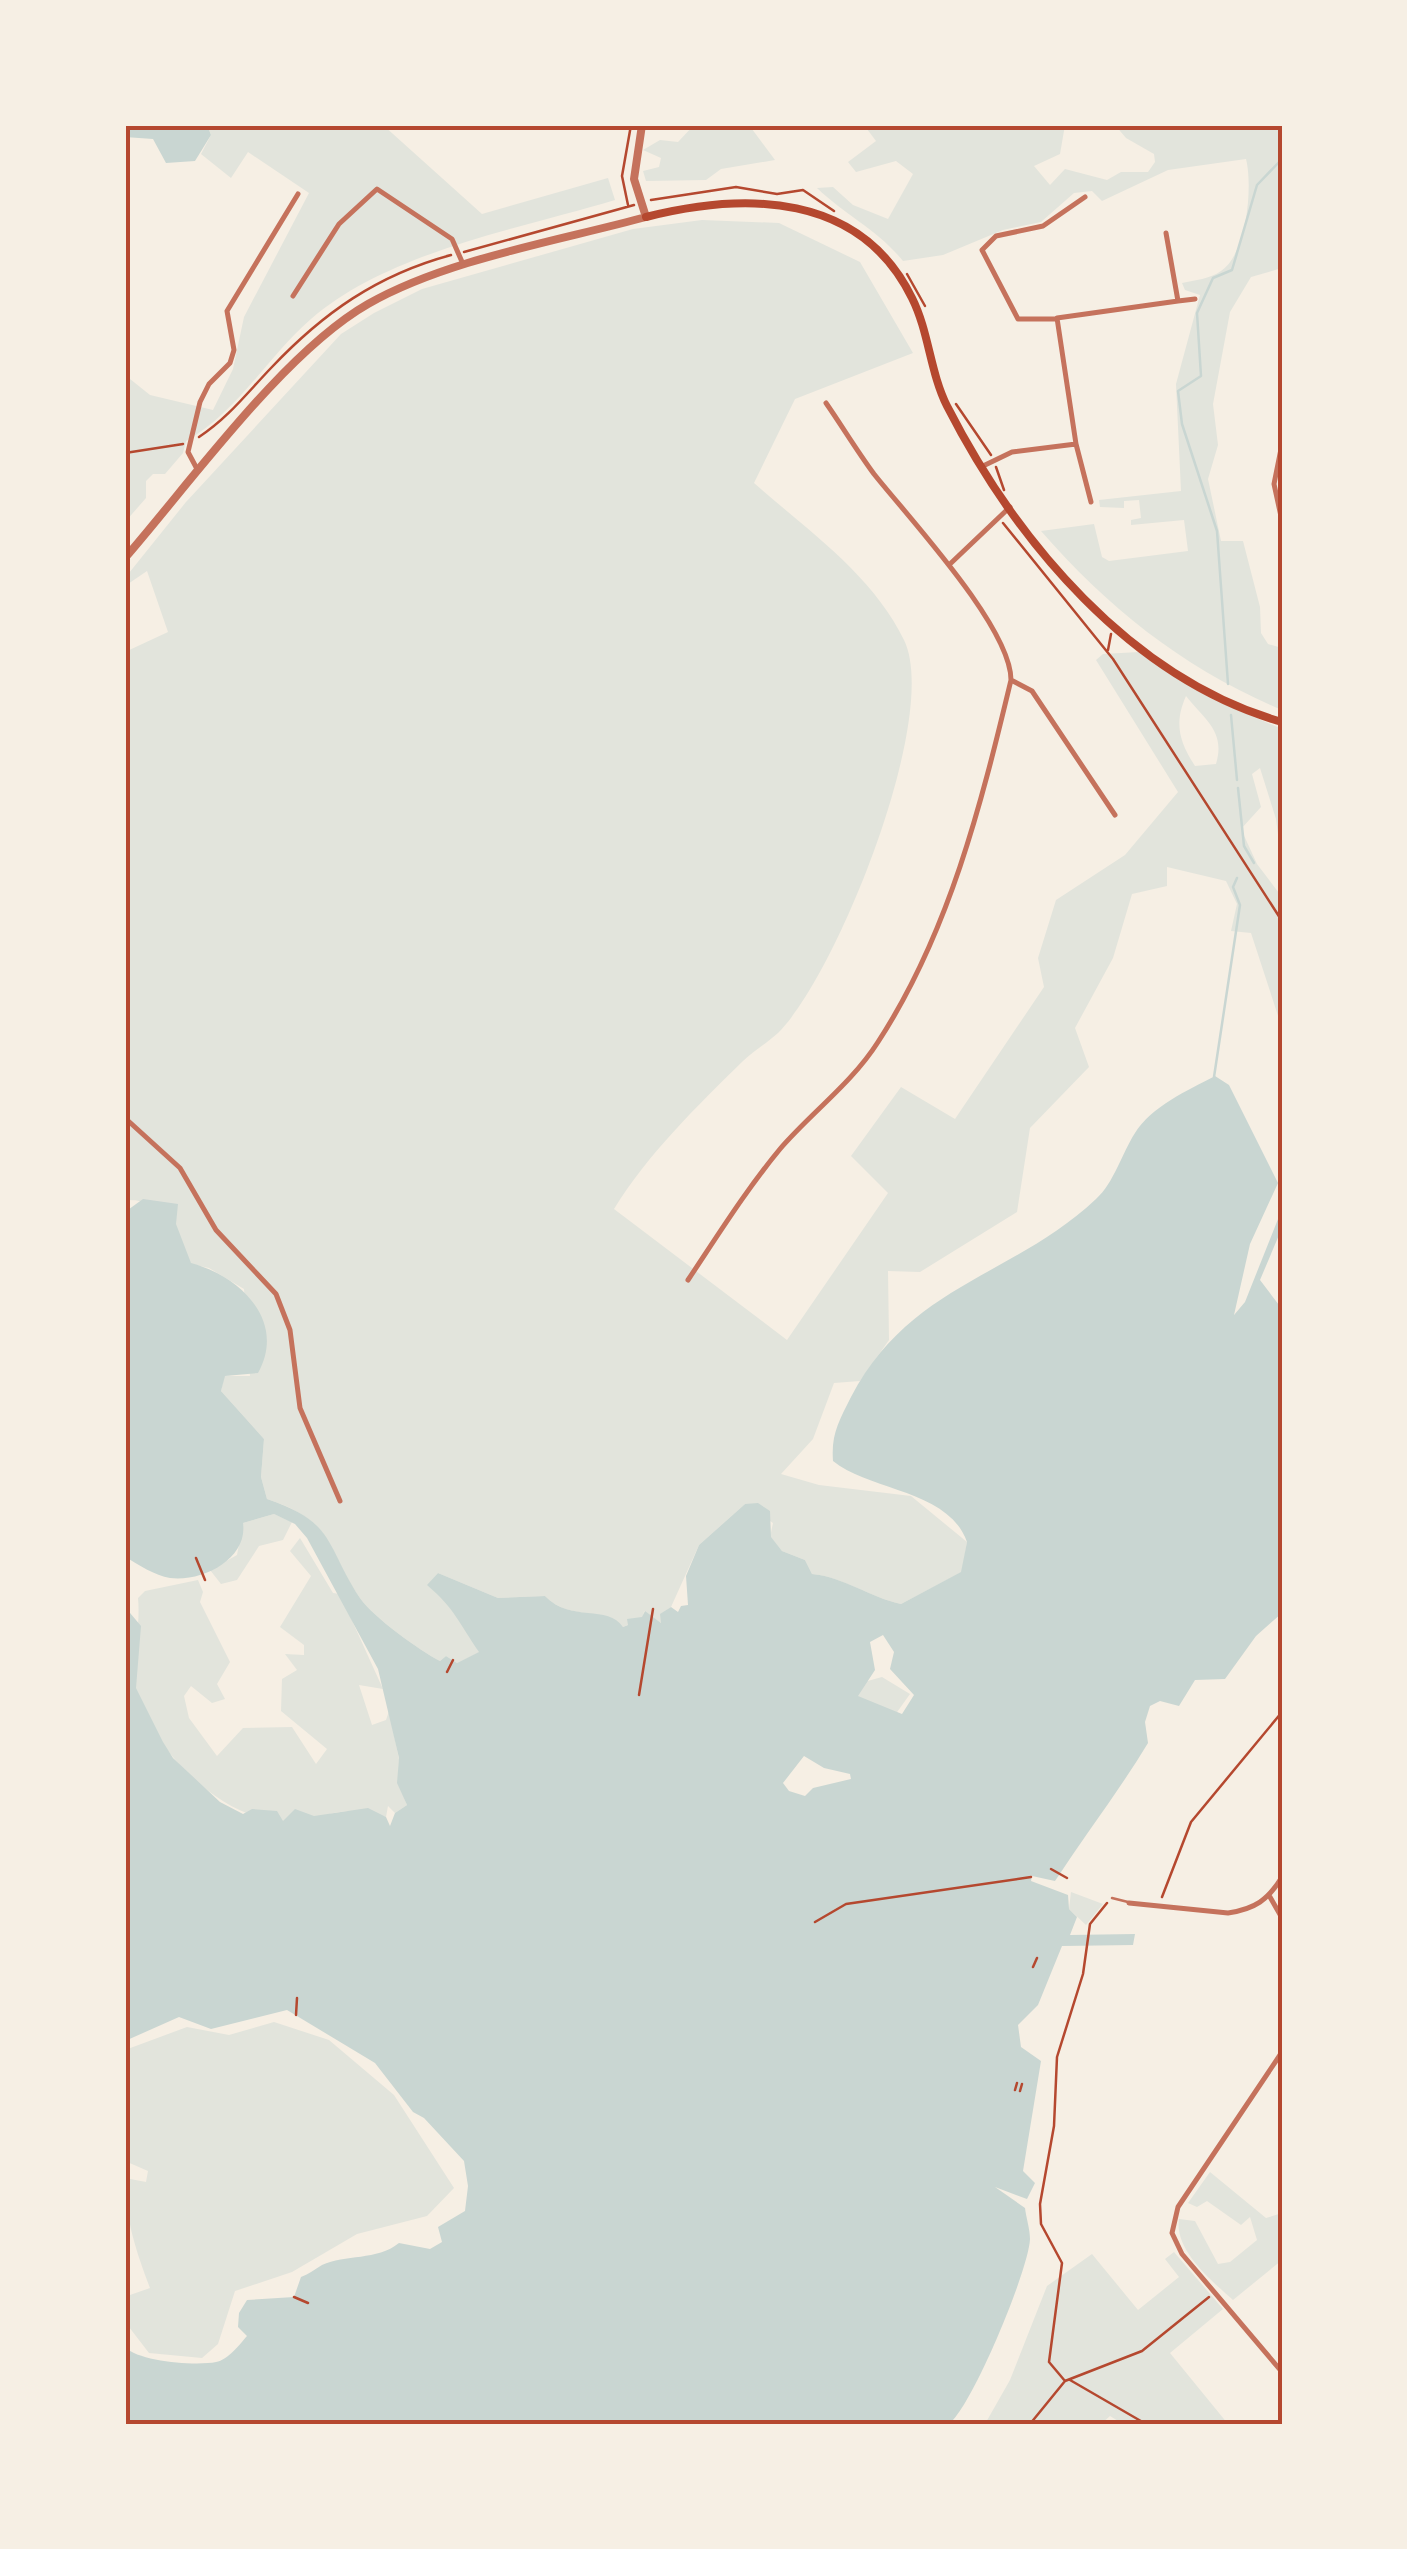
<svg xmlns="http://www.w3.org/2000/svg" width="1407" height="2549" font-family="Merriweather,serif">
  <style>
    .green { fill: #e2e4dc; fill-rule: evenodd }
    .water { fill: #c9d6d2; fill-rule: evenodd }
    .lines { fill: none; stroke-linecap: round; stroke-linejoin: round }
    .stream { stroke: #c9d6d2; stroke-width: 2.5 }
    .path { stroke: #b5482f; stroke-width: 2.5 }
    .service { stroke: #c5725c; stroke-width: 2.5 }
    .minor { stroke: #c5725c; stroke-width: 5 }
    .tertiary { stroke: #c5725c; stroke-width: 8 }
    .secondary { stroke: #b5482f; stroke-width: 8 }
    .neatline { fill: none; stroke: #b5482f; stroke-width: 4 }
  </style>
  <rect width="100%" height="100%" fill="#f6efe4"/>
  <path class="green" d="M207,125H383L482,214L608,178L615,200C519,229 388,252 311,319C267,357 237,413 186,441L183,453L165,474H153L146,481V498L125,522V375L150,395L213,410L233,369L244,317L309,193L248,152L231,178L201,154L211,135Z
    M694,125H749L775,160L721,169L706,180L646,181L643,171L659,167L661,158L643,150L660,140L678,142Z
    M864,125H1065L1060,154L1034,166L1050,185L1065,169L1107,180L1121,172H1148L1155,162L1154,154L1126,138L1115,125H1282V268L1251,277L1230,312L1213,404L1218,445L1208,479L1221,541H1243L1260,607L1261,633L1268,644L1282,648V710C1185,669 1110,610 1041,531L1094,524L1102,557L1109,561L1188,551L1184,520L1131,525V520L1141,518L1139,500L1124,501V508L1100,507L1099,500L1181,491L1176,384L1200,295L1185,290L1182,283C1195,280 1210,279 1221,271C1247,254 1253,186 1246,159L1168,170L1102,201L1092,191L1074,193L1041,222L1003,230L943,255L903,261C878,230 845,215 817,188L833,187L853,205L888,219L913,174L896,161L856,172L848,162L876,141Z
    M702,220L779,223L860,262L913,353L795,399L754,483C807,530 872,574 904,640C941,716 836,976 778,1033C767,1043 754,1051 743,1061C697,1106 647,1155 614,1209L787,1340L888,1193L851,1156L901,1087L955,1119L1044,987L1038,958L1056,900L1125,855L1178,792L1096,660L1103,654L1139,652L1210,698L1282,729V865L1276,819L1260,768L1252,774L1261,807L1241,829L1257,864L1282,897V1028L1251,933L1231,931L1237,904L1226,881L1167,867V886L1132,894L1113,958L1075,1028L1089,1067L1030,1128L1017,1212L920,1272L888,1271L889,1340L860,1381L834,1383L813,1439L781,1474L819,1485L911,1496L967,1542L962,1572L901,1604C869,1597 843,1577 812,1574L805,1560L782,1551L770,1537L773,1523L745,1504L699,1545L671,1607L661,1614V1623L644,1611L643,1618L623,1627C599,1607 568,1620 545,1596L498,1598L438,1573L428,1585C456,1609 460,1623 480,1652L457,1663L446,1656L440,1661C419,1650 373,1617 360,1598C324,1546 336,1522 267,1499L261,1477L264,1439L221,1391L224,1376H250L244,1289L209,1268L191,1264C177,1231 167,1198 125,1200V652L168,632L147,571L125,586V578L186,502L341,334L374,313L422,289L633,229ZM1186,696C1204,719 1226,731 1216,764L1195,766C1179,741 1174,723 1186,696Z
    M274,1514L292,1522L283,1540L259,1546L237,1580L221,1584L210,1570L237,1555L243,1523Z
    M300,1538L333,1593L340,1594L383,1689L359,1685L372,1725L386,1720L389,1711L399,1759L398,1783L407,1805L395,1813L388,1806L386,1817C338,1801 325,1822 282,1821C220,1819 152,1749 136,1690C131,1667 141,1625 138,1598L145,1591L198,1580L203,1592L200,1602L230,1662L217,1684L225,1699L212,1703L191,1686L184,1696L189,1718L217,1756L243,1728L292,1727L316,1764L327,1749L281,1711L282,1679L297,1670L285,1654L304,1655V1645L280,1627L311,1576L290,1551Z
    M882,1677L910,1694L895,1715L857,1696L864,1682Z
    M1071,1892L1103,1904L1086,1925L1069,1909Z
    M274,2022L329,2040L394,2095L454,2188L427,2216L357,2234L292,2272L235,2291L218,2344L202,2358L149,2353L129,2327L130,2295L150,2288C136,2251 125,2218 125,2178L146,2182L148,2171L125,2161V2050L187,2027L229,2035Z
    M1210,2172L1266,2218L1282,2213V2260L1233,2300C1212,2281 1174,2250 1179,2219L1195,2221L1218,2264L1230,2262L1257,2240L1250,2217L1241,2225L1207,2201L1197,2207L1188,2203Z
    M1174,2252L1223,2309L1170,2353L1228,2424H1123L1110,2416L1101,2424H985L1010,2380L1047,2286L1092,2254L1138,2310L1179,2277L1165,2259Z"/>
  <path class="water" d="M125,125H207L211,135L195,161L166,163L153,139L125,137Z
    M1215,1076L1229,1085L1278,1183L1250,1244L1234,1315L1245,1302L1282,1209V1228L1260,1280L1282,1309V1613L1256,1636L1225,1679L1195,1680L1179,1706L1160,1701L1150,1706L1145,1722L1148,1743C1119,1791 1085,1835 1055,1881L1032,1876L1031,1881L1068,1895L1069,1909L1077,1917L1070,1935L1135,1934L1133,1945L1062,1946L1038,2005L1018,2025L1021,2047L1041,2061L1023,2171L1035,2183L1027,2199L995,2187L1025,2208C1026,2217 1030,2229 1030,2239C1029,2269 972,2407 949,2424H125V2347C139,2362 197,2366 216,2362C228,2360 240,2344 247,2336L238,2327L239,2313L247,2300L294,2297L301,2277C309,2274 315,2269 322,2265C345,2254 377,2261 399,2243L430,2249L442,2242L438,2227L465,2211L468,2186L464,2161L424,2118L413,2112L375,2063L287,2010L211,2029L179,2017L125,2041V1607L141,1626L136,1688L163,1742L173,1758L220,1802L243,1814L252,1809L277,1811L283,1821L295,1809L314,1816L368,1808L386,1817L390,1826L395,1813L407,1805L397,1783L399,1758L378,1669L307,1538L295,1524L274,1514L243,1523C248,1558 204,1582 170,1578C155,1576 138,1564 125,1557V1212L143,1199L178,1204L176,1224L191,1263C240,1276 287,1321 258,1373L225,1376L221,1391L264,1439L261,1477L267,1499C336,1522 325,1545 360,1598C373,1617 419,1650 440,1661L446,1656L457,1663L479,1652C459,1623 455,1609 427,1585L438,1573L498,1598L545,1596C571,1623 608,1604 623,1627L628,1625L627,1619L642,1617L645,1611L661,1623L660,1614L671,1607L678,1612L681,1606L688,1605L686,1576L699,1545L745,1504L758,1503L770,1511L771,1537L782,1551L805,1560L812,1574C844,1577 869,1597 901,1604L961,1572L967,1542C949,1490 870,1491 833,1461C831,1434 839,1421 851,1397C910,1284 1013,1277 1096,1199C1114,1183 1122,1153 1135,1133C1151,1107 1188,1090 1215,1076ZM883,1635L894,1652L890,1669L914,1695L902,1714L858,1696L875,1670L870,1642ZM804,1756L824,1768L850,1774L851,1779L813,1788L805,1796L789,1791L783,1783Z"/>
  <g class="lines">
    <path class="stream" d="M1228,684L1217,531L1182,424L1178,391L1201,376L1197,313L1213,278L1232,270L1257,185L1282,159
      M1231,715L1237,780
      M1238,788L1244,846L1254,863
      M1214,1077L1240,905L1233,887L1237,878"/>
    <path class="path" d="M651,200L736,187L777,194L803,190L834,211
      M628,205L622,176L631,125
      M464,252L634,205
      M907,274L925,306
      M956,404L991,455
      M199,437C228,418 247,393 271,368C323,313 377,275 451,255
      M125,453L183,444
      M996,467L1004,490
      M1003,523L1113,659L1282,921
      M1108,650L1111,634
      M196,1558L205,1580
      M447,1672L453,1660
      M639,1695L653,1609
      M1051,1869L1067,1878
      M1162,1897L1191,1822L1282,1712
      M815,1922L846,1904L1031,1877
      M1033,1967L1037,1958
      M296,2015L297,1998
      M1015,2090L1017,2083
      M1020,2091L1022,2084
      M294,2297L308,2303
      M1070,2380L1146,2424
      M1065,2381L1049,2362L1062,2263L1041,2224L1040,2204L1054,2126L1057,2057L1083,1974L1090,1924L1107,1903
      M1030,2424L1065,2381L1142,2351L1209,2297"/>
    <path class="service" d="M1112,1898L1128,1902"/>
    <path class="minor" d="M293,296L339,224L377,189L452,239L463,264
      M1178,301L1195,299
      M1055,319H1018L982,250L996,236L1043,226L1085,197
      M1076,444L1091,502
      M1282,444L1274,484L1282,521
      M983,466L1012,452L1076,444L1057,318L1178,301L1166,233
      M197,469L188,452L200,402L209,384L230,363L234,350L227,311L298,194
      M950,564L1010,507
      M1011,680L1032,691L1115,815
      M125,1118L180,1168L216,1230L276,1294L290,1330L300,1408L340,1501
      M688,1280C718,1235 746,1190 780,1149C811,1113 852,1083 878,1042C949,933 981,805 1011,680C1011,627 908,517 874,474C857,451 842,426 826,403
      M1270,1897L1282,1918
      M1129,1903L1228,1913C1255,1909 1268,1900 1282,1877
      M1282,2052L1178,2207L1172,2233L1182,2254L1282,2372"/>
    <path class="tertiary" d="M125,558C191,482 284,352 368,304C447,259 558,241 646,217L634,179L642,125"/>
    <path class="secondary" d="M646,217C745,192 860,192 912,298C929,332 930,372 947,406C1016,541 1131,679 1282,722"/>
  </g>
  <rect width="1407" height="2549" fill="none" stroke="#f6efe4" stroke-width="255"/>
  <rect x="128" y="128" width="1152" height="2294" class="neatline"/>
</svg>
